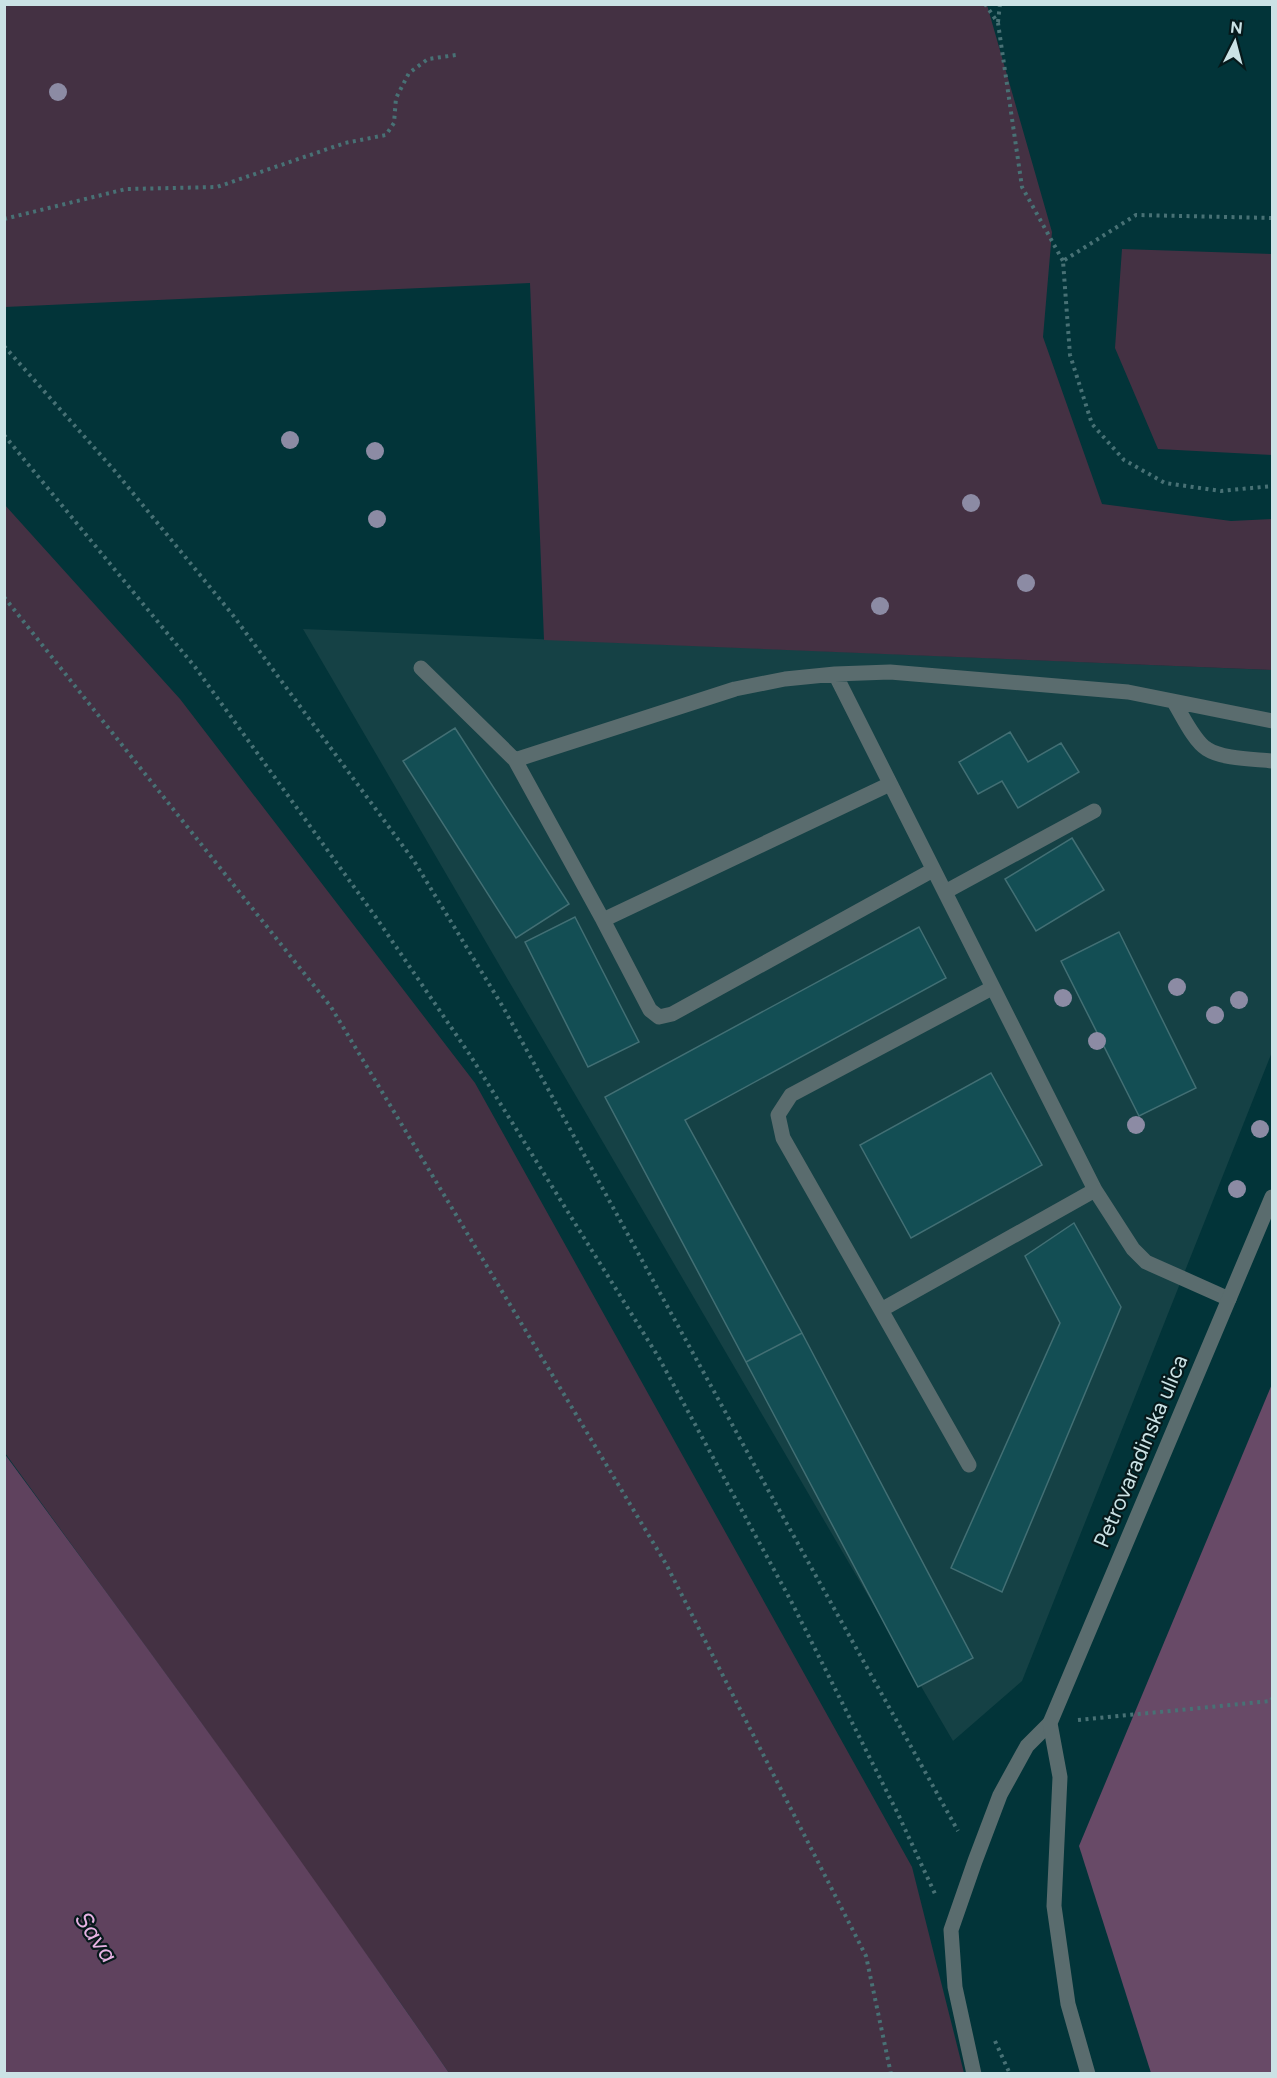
<svg xmlns="http://www.w3.org/2000/svg" width="1277" height="2078" font-family="Figtree,sans-serif">
  <style>
    .built { fill: #154145 }
    .green { fill: #443143 }
    .forest { fill: #684a67 }
    .water { fill: #5f425e }
    .building { fill: #134e54; stroke: #426f74; stroke-width: 1.5 }
    .lines { fill: none; stroke-linecap: round; stroke-linejoin: round }
    .path { stroke: #487175; stroke-width: 4; stroke-dasharray: 3 4.5; stroke-linecap: butt }
    .service { stroke: #5a6c6e; stroke-width: 15 }
    .minor { stroke: #5a6c6e; stroke-width: 15 }
    .tree { fill: #8c8ba4 }
    .labels { text-anchor: middle; stroke-width: 4.5; stroke-linejoin: round; paint-order: stroke }
    .street-label { font-size: 22px; fill: #cbe2e5; stroke: #06191b }
    .water-label { font-size: 24px; font-style: italic; fill: #e6b2e3; stroke: #06191b }
  </style>
  <rect width="100%" height="100%" fill="#023439"/>
  <path class="built" d="M303,629L1272,670V1052L1022,1681L953,1741Z"/>
  <path class="green" d="M4,5H987L1052,232L1043,337L1102,504L1231,521L1272,519V670L544,640L530,283L5,307Z
    M1122,249L1272,254V455L1158,449L1115,348Z
    M4,504L180,699L475,1083L912,1867L964,2073H449L395,1995L197,1717L5,1453Z"/>
  <path class="forest" d="M1272,1384V2073H1151L1079,1846Z"/>
  <path class="water" d="M4,1453C155,1658 305,1863 449,2073H5Z"/>
  <path class="building" d="M455,728L569,904L516,938L403,761Z
    M1010,732L1028,762L1061,743L1079,772L1018,808L1002,781L978,794L959,762Z
    M1072,838L1104,890L1036,931L1005,879Z
    M575,917L639,1042L588,1067L525,942Z
    M919,927L946,978L685,1120L802,1333L746,1362L605,1097Z
    M1119,932L1196,1088L1139,1116L1061,961Z
    M991,1073L1042,1165L911,1238L860,1145Z
    M1074,1223L1121,1307L1002,1592L951,1568L1060,1323L1025,1256Z
    M802,1333L973,1658L918,1687L746,1362Z"/>
  <g class="lines">
    <path class="path" d="M985,4L998,23L1022,187L1063,261
      M998,22L1000,4
      M1272,218L1136,215L1063,261L1070,355L1092,424L1124,460L1165,483L1221,491L1272,486
      M4,219L126,189L217,187L345,143L386,135L394,123L396,98L409,73L428,59L456,55
      M4,346L114,470L232,614L414,861L503,1007L767,1488L958,1831
      M4,435L195,667L375,916L470,1055L659,1358L791,1601L898,1814L936,1896
      M4,597L331,1007L666,1564L866,1956L891,2074
      M1078,1720L1271,1701L1272,1698
      M995,2041L1010,2074"/>
    <path class="service" d="M421,668L515,760
      M835,674L1095,1190L1133,1249L1146,1262L1229,1299
      M1174,702C1182,715 1194,741 1207,749C1222,759 1254,759 1272,761
      M890,784L603,920L515,760L735,689L785,679L835,674L890,672L1128,692L1272,721
      M945,892L1094,811
      M603,920L650,1010L659,1017L672,1014L933,870
      M992,988L791,1095L778,1115L783,1138L881,1310L1095,1190
      M881,1310L969,1465
      M974,2074L955,1987L951,1930L975,1861L1000,1795L1027,1746L1050,1723"/>
    <path class="minor" d="M1088,2074L1068,2004L1054,1906L1060,1777L1050,1723L1272,1197"/>
  </g>
  <g class="tree">
    <circle cx="58" cy="92" r="9"/>
    <circle cx="290" cy="440" r="9"/>
    <circle cx="375" cy="451" r="9"/>
    <circle cx="971" cy="503" r="9"/>
    <circle cx="377" cy="519" r="9"/>
    <circle cx="1026" cy="583" r="9"/>
    <circle cx="880" cy="606" r="9"/>
    <circle cx="1177" cy="987" r="9"/>
    <circle cx="1063" cy="998" r="9"/>
    <circle cx="1239" cy="1000" r="9"/>
    <circle cx="1215" cy="1015" r="9"/>
    <circle cx="1097" cy="1041" r="9"/>
    <circle cx="1136" cy="1125" r="9"/>
    <circle cx="1260" cy="1129" r="9"/>
    <circle cx="1237" cy="1189" r="9"/>
  </g>
  <g class="labels">
    <g class="street-label">
      <text transform="translate(1140 1451) rotate(-67)" y="8">Petrovaradinska ulica</text>
    </g>
    <g class="water-label">
      <text transform="translate(96 1937) rotate(56)" y="8">Sava</text>
    </g>
  </g>
  <rect width="1277" height="2078" fill="none" stroke="#cbe2e5" stroke-width="12"/>
  <g transform="translate(1235 42) rotate(6)" stroke="#06191b" stroke-width="4.5" paint-order="stroke">
  <path d="M0-4.5L10 22L0 15L-10 22Z" fill="#cbe2e5"/>
  <text y="-9" font-size="16" font-weight="bold" text-anchor="middle" fill="#cbe2e5">N</text>
  </g>
</svg>
